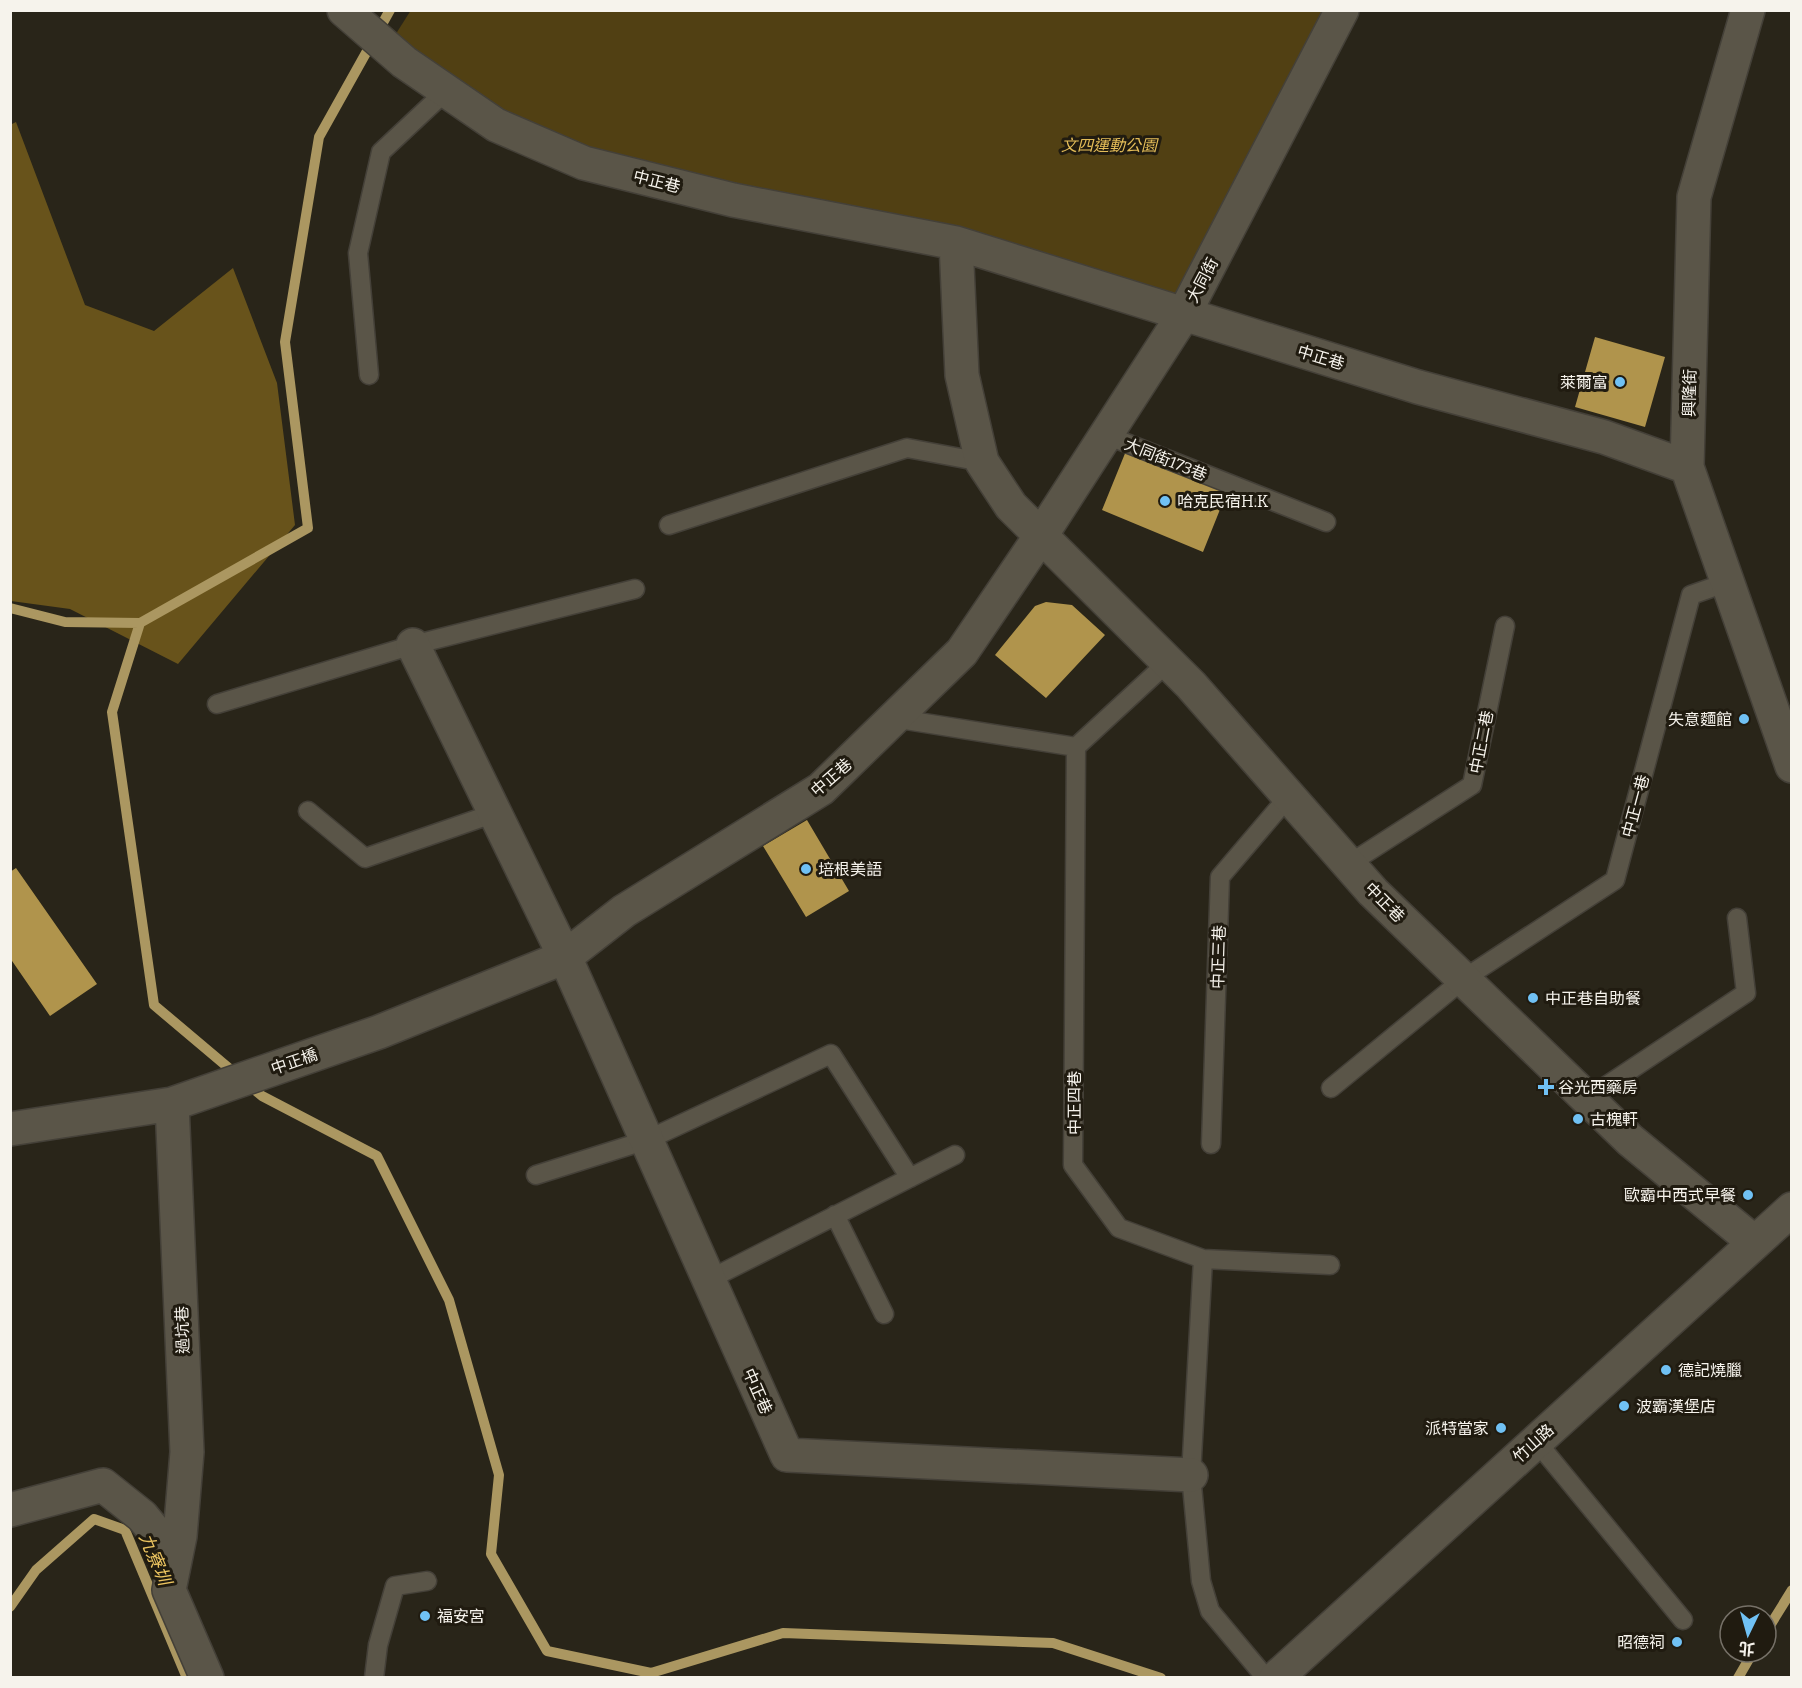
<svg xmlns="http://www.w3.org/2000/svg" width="1802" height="1688" font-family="Bitter,'Noto Sans TC',serif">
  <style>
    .green { fill: #514013 }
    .forest { fill: #68531b }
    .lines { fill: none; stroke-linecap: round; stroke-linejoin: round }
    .stream { stroke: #ab9761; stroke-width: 10 }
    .building { fill: #b0944c }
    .service-casing { stroke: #444038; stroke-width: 21 }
    .minor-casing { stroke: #444038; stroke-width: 36 }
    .service { stroke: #5a5548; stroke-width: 18 }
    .minor { stroke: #5a5548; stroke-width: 33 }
    .poi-dot { fill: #70c1f4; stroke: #201b10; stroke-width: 2 }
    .labels { text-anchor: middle; stroke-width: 6; stroke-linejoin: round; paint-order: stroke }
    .park-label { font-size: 16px; font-style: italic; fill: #e4bd58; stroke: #201b10 }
    .street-label { font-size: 16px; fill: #f6f3ec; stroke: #201b10 }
    .poi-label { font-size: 16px; fill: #f6f3ec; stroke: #201b10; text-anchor: start }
    .water-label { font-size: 18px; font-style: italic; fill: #ecc460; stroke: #201b10 }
  </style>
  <rect width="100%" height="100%" fill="#292519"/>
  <path class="green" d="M411,10L1335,11L1179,301L584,163L387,48Z"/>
  <path class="forest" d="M16,122L85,305L154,331L233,268L277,383L295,525L178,664L70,609L11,601L10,125Z"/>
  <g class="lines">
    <path class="stream" d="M390,10L319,137L285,342L308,528L140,623L112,712L154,1005L262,1096L377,1156L449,1300L499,1475L491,1554L547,1651L651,1673L783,1633L1053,1643L1161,1678
      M10,608L65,622L140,623
      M10,1607L36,1570L94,1519L125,1530L187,1678
      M1766,1632L1792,1590
      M1738,1678L1753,1652"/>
  </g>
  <path class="building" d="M1595,337L1665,357L1645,427L1575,407Z
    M1126,451L1227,492L1203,552L1102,510Z
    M1046,602L1072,605L1105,635L1046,698L995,655L1035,606Z
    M807,820L849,891L806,917L763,846Z
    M16,868L97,984L50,1016L10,958V872Z"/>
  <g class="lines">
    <g class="service-casing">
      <path id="service" d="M369,375L358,253L381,152L446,91
        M1106,435L1326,522
        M669,525L907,448L982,462
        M1168,662L1076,747L1073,1165L1119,1228L1203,1259L1330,1265
        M217,704L413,645L635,589
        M893,718L1076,747
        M308,811L365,858L495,813
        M1349,864L1472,785L1505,626
        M1331,1088L1465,978L1615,880L1691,595L1728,582
        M1588,1098L1746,993L1737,918
        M1211,1144L1220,877L1289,796
        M536,1175L647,1140L831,1054L910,1178
        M835,1215L884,1314
        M1203,1259L1191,1475L1201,1581L1210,1611L1266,1678
        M708,1280L955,1155
        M1536,1441L1683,1620
        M374,1678L378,1645L395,1586L427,1581"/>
    </g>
    <g class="minor-casing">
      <path id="minor" d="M344,10L404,62L496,125L584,163L733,200L956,243L1418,387L1604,437L1687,467
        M1748,10L1694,197L1687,467L1792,766
        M956,243L962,375L982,462L1011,506L1191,685L1373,892L1630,1140L1754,1242
        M413,645L565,957L787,1455L1191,1475
        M172,1104L187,1452L180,1536L169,1590L207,1678
        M10,1129L172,1104L379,1032L565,957L624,911L821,789L962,652L1040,537L1184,314L1342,10
        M10,1510L103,1485L142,1516L175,1556
        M1276,1678L1792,1209"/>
    </g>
    <use href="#service" class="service"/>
    <use href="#minor" class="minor"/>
  </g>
  <g class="poi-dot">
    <circle cx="1620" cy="382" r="6"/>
    <circle cx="1165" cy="501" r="6"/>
    <circle cx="1744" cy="719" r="6"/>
    <circle cx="806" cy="869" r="6"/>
    <circle cx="1533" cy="998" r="6"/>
    <path d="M1543 1078h6v6h6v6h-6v6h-6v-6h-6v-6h6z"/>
    <circle cx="1578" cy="1119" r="6"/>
    <circle cx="1748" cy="1195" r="6"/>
    <circle cx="1666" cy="1370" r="6"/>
    <circle cx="1624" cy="1406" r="6"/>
    <circle cx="1501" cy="1428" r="6"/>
    <circle cx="425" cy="1616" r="6"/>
    <circle cx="1677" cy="1642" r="6"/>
  </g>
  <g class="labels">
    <g class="park-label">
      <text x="1109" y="151">文四運動公園</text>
    </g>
    <g class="street-label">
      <text transform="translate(657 181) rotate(14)" y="6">中正巷</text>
      <text transform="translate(1202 280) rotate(-62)" y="6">大同街</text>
      <text transform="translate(1321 357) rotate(17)" y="6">中正巷</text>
      <text transform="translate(1689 393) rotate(-89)" y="6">興隆街</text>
      <text transform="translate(1166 459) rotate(22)" y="6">大同街173巷</text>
      <text transform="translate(1481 742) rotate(-79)" y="6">中正二巷</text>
      <text transform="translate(831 777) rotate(-41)" y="6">中正巷</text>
      <text transform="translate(1635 806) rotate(-75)" y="6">中正一巷</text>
      <text transform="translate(1385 902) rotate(45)" y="6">中正巷</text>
      <text transform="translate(1218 957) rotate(-88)" y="6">中正三巷</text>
      <text transform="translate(294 1061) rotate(-19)" y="6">中正橋</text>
      <text transform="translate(1074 1103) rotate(-90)" y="6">中正四巷</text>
      <text transform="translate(182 1330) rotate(-92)" y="6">過坑巷</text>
      <text transform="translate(758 1391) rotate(66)" y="6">中正巷</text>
      <text transform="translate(1533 1443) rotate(-42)" y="6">竹山路</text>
    </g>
    <g class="poi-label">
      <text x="1608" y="388" text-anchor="end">萊爾富</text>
      <text x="1177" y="507">哈克民宿H.K</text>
      <text x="1732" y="725" text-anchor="end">失意麵館</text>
      <text x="818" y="875">培根美語</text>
      <text x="1545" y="1004">中正巷自助餐</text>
      <text x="1558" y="1093">谷光西藥房</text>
      <text x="1590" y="1125">古槐軒</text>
      <text x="1736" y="1201" text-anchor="end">歐霸中西式早餐</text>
      <text x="1678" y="1376">德記燒臘</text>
      <text x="1636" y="1412">波霸漢堡店</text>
      <text x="1489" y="1434" text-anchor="end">派特當家</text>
      <text x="437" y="1622">福安宮</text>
      <text x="1665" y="1648" text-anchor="end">昭德祠</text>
    </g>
    <g class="water-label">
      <text transform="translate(155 1559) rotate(67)" y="6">九寮圳</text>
    </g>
  </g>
  <rect width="1802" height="1688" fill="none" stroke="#f6f3ec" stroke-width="24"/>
  <g transform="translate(1748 1634) rotate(185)"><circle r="28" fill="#201b10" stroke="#767168" stroke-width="1.5"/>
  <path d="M0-4.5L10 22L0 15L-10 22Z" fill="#70c1f4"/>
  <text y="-9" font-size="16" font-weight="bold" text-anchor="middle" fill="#f6f3ec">北</text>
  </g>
</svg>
